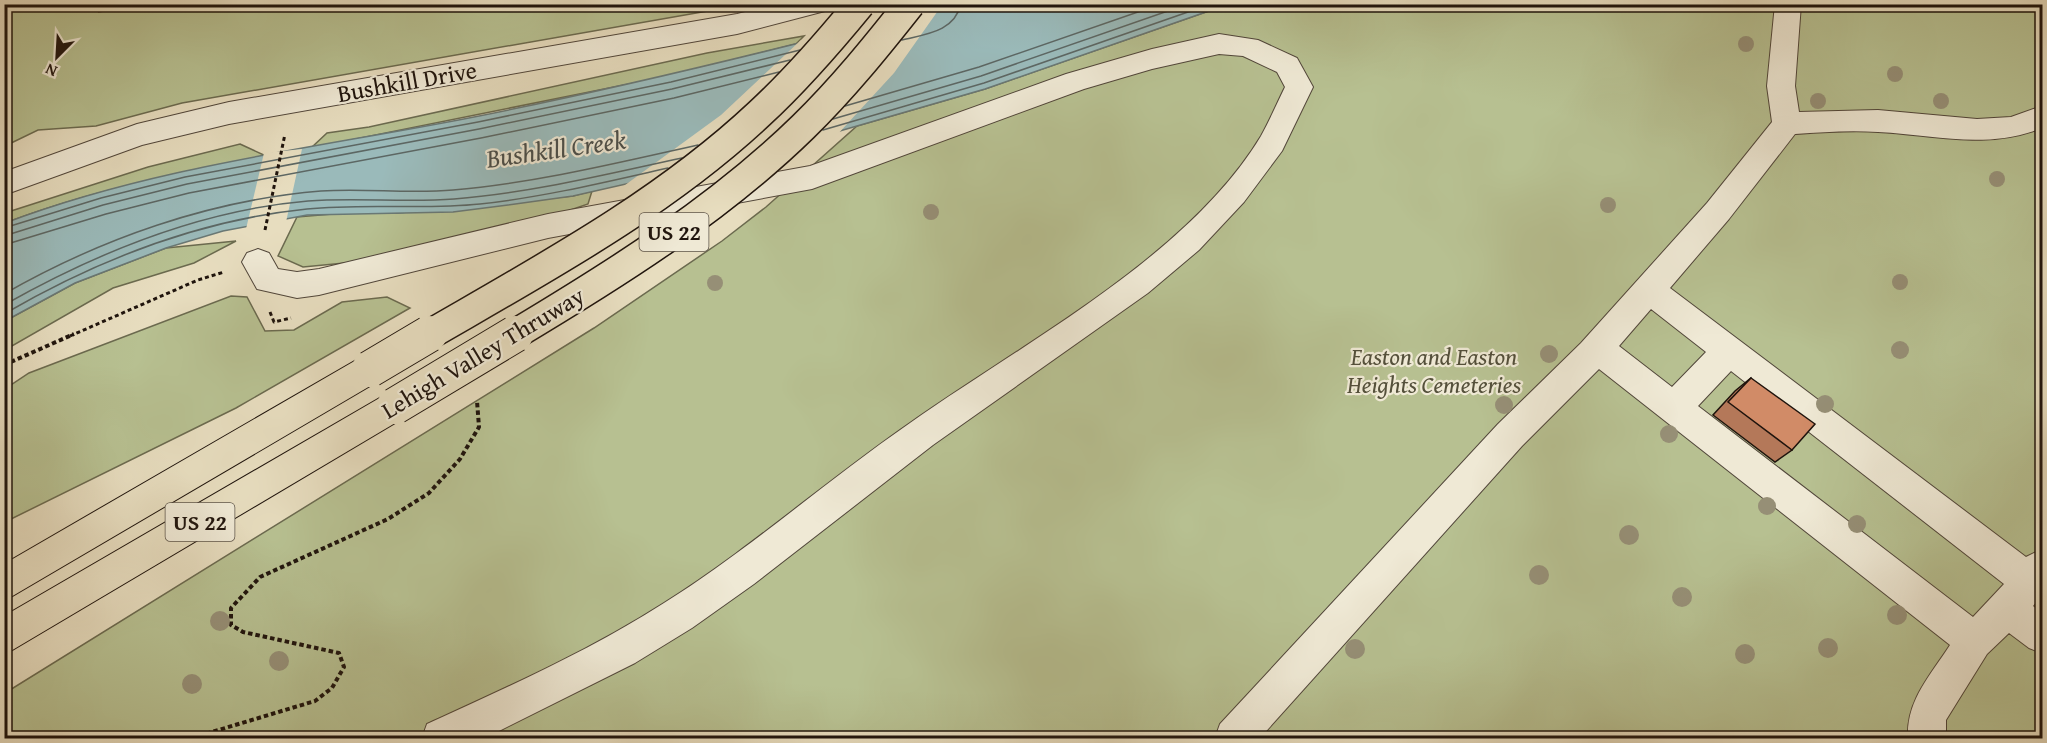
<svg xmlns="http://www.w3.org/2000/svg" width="2047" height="743" font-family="'Gentium Book Plus',serif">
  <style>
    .green { fill: #b7c091; stroke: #6b6a4f; stroke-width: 1.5 }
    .water { fill: #9ababa; stroke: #697875; stroke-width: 1.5 }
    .pier { fill: #e7ddbf }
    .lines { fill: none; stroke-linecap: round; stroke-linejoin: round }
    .shore { stroke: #5c6764; stroke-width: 1.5 }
    .minor-casing { stroke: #51463a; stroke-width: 2 }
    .highway-casing { stroke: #1f140d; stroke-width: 2 }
    .path-far1 { stroke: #1f140d; stroke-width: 3; stroke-dasharray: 4 3; stroke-linecap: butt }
    .path { stroke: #1f140d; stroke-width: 4; stroke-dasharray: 4.5 3; stroke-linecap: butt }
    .minor { fill: #efe9d5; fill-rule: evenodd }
    .highway { fill: #e7ddbf; fill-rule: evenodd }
    .highway-bridge-far1-casing { stroke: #1f140d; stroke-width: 32; stroke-linecap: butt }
    .highway-bridge-casing { stroke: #1f140d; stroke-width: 38; stroke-linecap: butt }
    .highway-bridge-far1 { stroke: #e7ddbf; stroke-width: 29 }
    .highway-bridge { stroke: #e7ddbf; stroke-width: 36 }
    .tree { fill: #968f76 }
    .wall { fill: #b47859; stroke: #1f140d; stroke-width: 1.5 }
    .building { fill: #d18b67; stroke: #1f140d; stroke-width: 1.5 }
    .labels { text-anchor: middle; stroke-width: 4.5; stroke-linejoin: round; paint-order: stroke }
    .shield { fill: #efe9d5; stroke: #5d5449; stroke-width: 1.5 }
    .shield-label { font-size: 22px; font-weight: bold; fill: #1f140d }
    .street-label { font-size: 24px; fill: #1f140d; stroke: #efe9d5 }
    .park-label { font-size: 24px; font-style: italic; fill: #54503b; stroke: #efe9d5 }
    .water-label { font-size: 26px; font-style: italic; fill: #4a4e4a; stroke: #efe9d5 }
  </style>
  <rect width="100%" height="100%" fill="#e7ddbf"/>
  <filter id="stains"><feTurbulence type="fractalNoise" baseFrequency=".00333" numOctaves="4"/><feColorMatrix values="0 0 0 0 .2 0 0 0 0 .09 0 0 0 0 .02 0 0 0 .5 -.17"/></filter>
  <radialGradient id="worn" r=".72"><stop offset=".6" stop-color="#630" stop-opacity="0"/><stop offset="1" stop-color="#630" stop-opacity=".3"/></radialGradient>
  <path class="green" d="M134,5V4L742,5L182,103L96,126L38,130L5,146V10L101,7L99,12Z
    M1226,5H2042V738H5V693L594,328L722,241L766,207L857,126L985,89Z
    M804,36L796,44L669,76L311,148L327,133L369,127L707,53Z
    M240,144L266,156C177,173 89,191 5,223V214L8,212L148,167Z
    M592,191L588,204L512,230L355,262L303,267L278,256L297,217L356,212L398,213L573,196Z
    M236,241L194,263L113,288L5,350V321L75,283L166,248Z
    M231,296L247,297L265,331L294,330L342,302L387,297L410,308L236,408L5,522V389L29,373Z"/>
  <path class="water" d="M948,5H1226L985,89L767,152L573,196L508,205L453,212L307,215L223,231L166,248L75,283L5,321V223C155,166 317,148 474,117C634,85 791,46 948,5Z"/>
  <path class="pier" d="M937,4L942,5L894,73L836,136L767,155L621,188L721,115L801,40Z
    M302,149L286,222L246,229L264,153Z"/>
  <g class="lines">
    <path class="shore" d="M902,40C926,34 954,32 961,4
      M845,106L979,67L1161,4
      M833,119L981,76L1188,4
      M823,130L984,83L1211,4
      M4,228L101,198L185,177L478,122L671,82L800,50
      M4,236L103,205L187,184L479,129L672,89L790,60
      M4,245L106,214L189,193L481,138L674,98L779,72
      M4,294C100,239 210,200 321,191C365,188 409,194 453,190C535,183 617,163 698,145
      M4,305C96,253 201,210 308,201C356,197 405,203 454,199C531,193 607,174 682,158
      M4,314C97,260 199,220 307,209C365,203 423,210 480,204C544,197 606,182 668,168"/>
    <g class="minor-casing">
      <path id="minor" d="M777,4H829L825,11L737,34L229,124L142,145L4,195V172L137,124L229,102L737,14Z
        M1775,4H1801L1795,86L1799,112L1878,110L1977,119L2011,117L2042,106V128C1986,150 1936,135 1878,132C1850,130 1823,132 1795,134L1729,219L1670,288L2026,557L2042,549V595L2033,606L2042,613V653L2029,648L2009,633L1987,654L1946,720V738H1908C1906,701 1930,676 1950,645L1599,369L1522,446L1260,738H1215L1220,724L1498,424L1581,343L1707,203L1772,122L1767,86ZM1651,309L1706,352L1672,387L1619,346ZM1731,371L2004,584L1973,617L1698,406Z
        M1219,34L1258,40L1297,58L1313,87L1282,151L1244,202L1199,250L1148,293L933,445L754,584L692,628L635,663L485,738H422L427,724C508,687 589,651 664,603C750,549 826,481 910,423C1023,343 1189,256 1261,136C1270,120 1277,103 1285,87L1277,72L1243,56L1219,54L1152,69L1084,89L812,189L548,238L319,295L297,298L257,289L242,262L247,253L258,249L269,253L278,269L297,272L319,269L548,214L810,166L1066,74L1152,49Z"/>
    </g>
    <g class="highway-casing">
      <path id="highway" d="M370,355L382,359L386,369L382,379L4,601V564L358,359Z
        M395,391L407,396L412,406L407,416L4,655V616L383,396Z"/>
    </g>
    <path class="path-far1" d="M265,230L285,134
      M270,312L274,322L291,318
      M70,336L198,280L224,272"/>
    <path class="path" d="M4,365L74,334
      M192,738L315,701L332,688L344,667L339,653L243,632L231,625V608L260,577L388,519L429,493L460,459L479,427L477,401"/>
    <use href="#minor" class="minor"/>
    <use href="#highway" class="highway"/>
    <g class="highway-bridge-far1-casing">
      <path id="highway-bridge-far1" d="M427,336C541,270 662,205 759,114C796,80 828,43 860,4
        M512,336C614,275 718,210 803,127C842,89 876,47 910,4"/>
    </g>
    <g class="highway-bridge-casing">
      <path id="highway-bridge" d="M370,369L429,334
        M395,406L515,334"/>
    </g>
    <use href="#highway-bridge-far1" class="highway-bridge-far1"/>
    <use href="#highway-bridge" class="highway-bridge"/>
  </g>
  <g class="tree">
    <circle cx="1746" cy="44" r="8"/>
    <circle cx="1895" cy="74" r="8"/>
    <circle cx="1818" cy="101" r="8"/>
    <circle cx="1941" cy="101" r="8"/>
    <circle cx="1997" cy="179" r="8"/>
    <circle cx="1608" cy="205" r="8"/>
    <circle cx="931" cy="212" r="8"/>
    <circle cx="1900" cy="282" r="8"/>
    <circle cx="715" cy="283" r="8"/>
    <circle cx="1900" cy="350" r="9"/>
    <circle cx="1549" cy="354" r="9"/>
    <circle cx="1825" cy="404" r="9"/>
    <circle cx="1504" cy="405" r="9"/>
    <circle cx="1669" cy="434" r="9"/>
    <circle cx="1767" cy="506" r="9"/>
    <circle cx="1857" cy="524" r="9"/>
    <circle cx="1629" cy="535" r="10"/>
    <circle cx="1539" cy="575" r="10"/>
    <circle cx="1682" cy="597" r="10"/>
    <circle cx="1897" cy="615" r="10"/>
    <circle cx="220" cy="621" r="10"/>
    <circle cx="1828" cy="648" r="10"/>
    <circle cx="1355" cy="649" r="10"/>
    <circle cx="1745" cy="654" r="10"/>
    <circle cx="279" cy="661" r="10"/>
    <circle cx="192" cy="684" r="10"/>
  </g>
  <path class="wall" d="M4,4H64L4,6Z
    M1751,378L1792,450L1775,462L1713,415L1735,391Z"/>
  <path class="building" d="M1751,378L1815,424L1792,450L1728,402Z"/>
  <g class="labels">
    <g class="shield">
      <rect x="639.5" y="213" width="69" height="38" rx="4.5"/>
      <rect x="165.5" y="503" width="69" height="38" rx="4.5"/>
    </g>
    <g class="shield-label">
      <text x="674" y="240">US 22</text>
      <text x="200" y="530">US 22</text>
    </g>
    <g class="street-label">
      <text transform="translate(407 82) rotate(-10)" y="8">Bushkill Drive</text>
      <text transform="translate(483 353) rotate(-31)" y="8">Lehigh Valley Thruway</text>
    </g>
    <g class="park-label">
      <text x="1434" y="365">Easton and Easton<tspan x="1434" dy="28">Heights Cemeteries</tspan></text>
    </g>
    <g class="water-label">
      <text transform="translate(556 149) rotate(-8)" y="9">Bushkill Creek</text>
    </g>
  </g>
  <rect width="2047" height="743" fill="none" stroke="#e7ddbf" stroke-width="24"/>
  <rect x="6" y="6" width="2035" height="731" fill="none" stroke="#1f140d" stroke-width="3"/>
  <rect x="12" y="12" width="2023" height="719" fill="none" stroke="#1f140d" stroke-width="1.5"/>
  <g transform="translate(57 57) rotate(204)" stroke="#efe9d5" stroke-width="4.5" paint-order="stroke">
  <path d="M0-4.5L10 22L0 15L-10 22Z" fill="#1f140d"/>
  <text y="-9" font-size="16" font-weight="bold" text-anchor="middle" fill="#1f140d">N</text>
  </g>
  <rect width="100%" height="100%" filter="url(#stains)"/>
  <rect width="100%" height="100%" fill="url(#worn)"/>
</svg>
